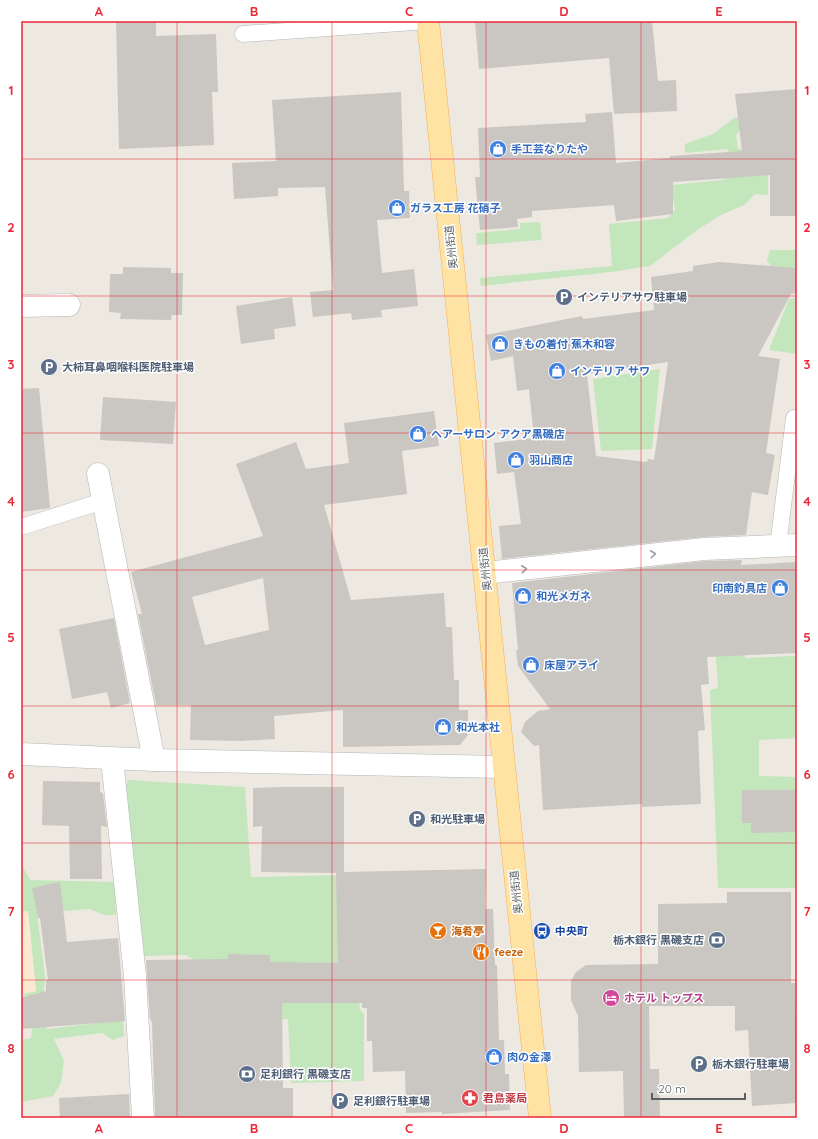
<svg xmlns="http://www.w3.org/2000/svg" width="818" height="1139" font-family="Quicksand,'Noto Sans JP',sans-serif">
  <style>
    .green { fill: #c3e6bd }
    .sand { fill: #fbeacf }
    .building { fill: #cac6c1; fill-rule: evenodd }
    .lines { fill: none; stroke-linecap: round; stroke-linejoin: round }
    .service-casing { stroke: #b2b6b9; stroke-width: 17 }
    .minor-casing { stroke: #b2b6b9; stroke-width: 23 }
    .tertiary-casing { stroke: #b2b6b9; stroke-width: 23 }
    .primary-casing { stroke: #f5af53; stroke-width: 23 }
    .service { stroke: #fff; stroke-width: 16 }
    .minor { stroke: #fff; stroke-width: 22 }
    .tertiary { stroke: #fff; stroke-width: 22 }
    .primary { stroke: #ffe3a5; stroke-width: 22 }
    .oneway { stroke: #9c9fa1 }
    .grid { fill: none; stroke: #ed2836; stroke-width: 1; stroke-opacity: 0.55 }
    .labels { text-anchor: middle; stroke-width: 3; stroke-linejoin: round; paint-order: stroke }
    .shop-label { font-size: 11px; font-weight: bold; fill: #366cbe; stroke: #fff; text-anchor: start }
    .street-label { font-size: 11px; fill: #5a5f63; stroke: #fff }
    .service-label { font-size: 11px; font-weight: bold; fill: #4e5e75; stroke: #fff; text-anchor: start }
    .food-label { font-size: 11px; font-weight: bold; fill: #c56008; stroke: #fff; text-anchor: start }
    .transit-label { font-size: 11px; font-weight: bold; fill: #164399; stroke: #fff; text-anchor: start }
    .hotel-label { font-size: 11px; font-weight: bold; fill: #b23c85; stroke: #fff; text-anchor: start }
    .health-label { font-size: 11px; font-weight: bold; fill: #be3a42; stroke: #fff; text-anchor: start }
    .neatline { fill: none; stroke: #ed2836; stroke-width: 1.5 }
    .grid-label { font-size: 13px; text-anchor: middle; font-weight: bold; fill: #ed2836 }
  </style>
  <rect width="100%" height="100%" fill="#ede9e1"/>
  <path class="green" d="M751,116L736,135L738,149L768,150V195L755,194L744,205L721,215L697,230L650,266L611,272L481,286L480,278L612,266L609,224L668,218L675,210L671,185L723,180L730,174L728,149L685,153V144L713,134L734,118Z
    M540,222L542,240L477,245L476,233L520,229V223Z
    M770,250H797V269H774L767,261Z
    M797,298V354L769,350L789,299Z
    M660,369L652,449L601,451L593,379Z
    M742,601L745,658L794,656L797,661V738L759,740V776L797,777V888H718L710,690L718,688L712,602Z
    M128,780L245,787L251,877L347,875L360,1010L364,1014V1081L291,1083L288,1019L199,1018L196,961L186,955L142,956L124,789Z
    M21,863L30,880L115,882L116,915H105L89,909L63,911L34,889L45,976L44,990L47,1029L123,1020L124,1036L113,1040L102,1033L54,1039L64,1061L61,1083L53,1096L21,1102V1040L31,1038L32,1026L24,994L36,991L28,912H21Z"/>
  <path class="sand" d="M28,911L36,991L21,994V912Z"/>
  <path class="building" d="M116,21H156V36L216,34L218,92H212L214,145L119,149Z
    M475,21H652L658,81L676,80L677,111L614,114L609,58L479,69Z
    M797,89V216H770V175L673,182V214L616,221L614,205L532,211V217L517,219L518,227L480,230L475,177H480L478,128L586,122L585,114L612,112L616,163L670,158V156L742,151L735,94Z
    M401,92L404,191H409L410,218L377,220L382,273L414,269L418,306L381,310L382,317L352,320L351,313L313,317L310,292L333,290L325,187L278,188V196L234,199L232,163L276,161L272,100Z
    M719,262L797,268V293L791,294L758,356L780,359L766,453L775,455L768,495L752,492L746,535L703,537L502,559L499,526L521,524L514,472L497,474L494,443L534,438L529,389L517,391L513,356L491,361L486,335L582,316L583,319L654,310L651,277L693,271V266ZM668,362L654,460L648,459L647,462L596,456L587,374Z
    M123,267L171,268V273H183L182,315H172L171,320L120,319L121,313L109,312L110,274H123Z
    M292,297L296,326L274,329L275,339L241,344L236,306Z
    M39,388L50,508L21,512V389Z
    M103,397L176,402L173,444L100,440Z
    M434,411L439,446L402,451L407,494L324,505L351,600L444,593L446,627H452L454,680H459V710H468V735L460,745L343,747V710L274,716L275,739L241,741L190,740L191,705H156L138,614H142L131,572L263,536L236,464L296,442L306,469L349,463L344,423ZM263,578L269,630L205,645L192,597Z
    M742,560L741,565L797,562V653L707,657L709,684L701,685L705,730L698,731L701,804L642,807V804L543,810L539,745L534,746L521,732L525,722L538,711L550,709L518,666L516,650H518L512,583L705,561Z
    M114,618L130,703L111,708L107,692L72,699L59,629Z
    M43,781L100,782V792L103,793L107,827L101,826L102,879H70L69,826L42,825Z
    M279,787H344V872L486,869L485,909H493L495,965H497L499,1040H504L505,1074H509L510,1110L442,1114V1112L406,1113L405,1071L373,1072L372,1041H367V1008H362V1003H282L283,1088H293V1118H155L152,1022L150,1019L146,960L228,959V954L270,955V962L338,963L336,873L261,872L262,826L253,827V788Z
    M742,790H797V832L751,833V823H742Z
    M60,882L67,942L118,938L125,1021L21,1029V998L46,991V980H48L40,918H38L32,888Z
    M727,892H791V983H795L797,1103L752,1106L748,1030L735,1031V1006H649L650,1069H659L660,1118H624L623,1071L579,1072L578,1016L571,1000V981L576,972L586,965L658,964V904L727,903Z
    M129,1094L130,1118H60L59,1098Z"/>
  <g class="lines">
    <g class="service-casing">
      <path id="service" d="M243,34L428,21
        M21,527L103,501
        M778,546L794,418"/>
    </g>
    <g class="minor-casing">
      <path id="minor" d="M21,306L69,305
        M98,474L154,760
        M485,573L704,549L797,545
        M112,759L135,976L143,1118"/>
    </g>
    <g class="tertiary-casing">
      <path id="tertiary" d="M21,754L154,760L503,767"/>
    </g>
    <g class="primary-casing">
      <path id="primary" d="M428,21L540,1118"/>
    </g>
    <use href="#service" class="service"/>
    <use href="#minor" class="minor"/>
    <use href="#tertiary" class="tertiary"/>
    <use href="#primary" class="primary"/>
  </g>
  <defs><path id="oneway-chevron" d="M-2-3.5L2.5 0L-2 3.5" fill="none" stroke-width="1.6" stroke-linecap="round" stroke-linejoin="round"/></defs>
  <g class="oneway">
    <use href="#oneway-chevron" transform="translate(653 554) rotate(-6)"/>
    <use href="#oneway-chevron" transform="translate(524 569) rotate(-6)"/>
  </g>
  <path class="grid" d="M177,21V1118M332,21V1118M486,21V1118M641,21V1118M21,159H797M21,296H797M21,433H797M21,570H797M21,706H797M21,843H797M21,980H797"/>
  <defs>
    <g id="shop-disc" transform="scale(0.9)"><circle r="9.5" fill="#3f7fe0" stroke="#fff"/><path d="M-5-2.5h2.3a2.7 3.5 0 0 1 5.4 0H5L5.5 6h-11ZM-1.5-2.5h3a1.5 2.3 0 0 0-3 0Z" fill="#fff"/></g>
    <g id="parking-disc" transform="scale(0.9)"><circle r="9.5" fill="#5c6f8a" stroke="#fff"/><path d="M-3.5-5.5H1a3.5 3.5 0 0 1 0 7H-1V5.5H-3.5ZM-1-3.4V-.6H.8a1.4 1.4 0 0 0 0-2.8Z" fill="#fff"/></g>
    <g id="bar-disc" transform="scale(0.9)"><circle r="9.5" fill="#e8710a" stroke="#fff"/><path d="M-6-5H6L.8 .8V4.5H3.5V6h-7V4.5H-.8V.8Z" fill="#fff"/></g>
    <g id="bus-disc" transform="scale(0.9)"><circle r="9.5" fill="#1a4fb4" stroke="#fff"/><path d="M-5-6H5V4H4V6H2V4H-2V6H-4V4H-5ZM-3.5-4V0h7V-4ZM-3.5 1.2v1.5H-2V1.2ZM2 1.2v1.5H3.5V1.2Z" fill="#fff"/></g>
    <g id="bank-disc" transform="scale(0.9)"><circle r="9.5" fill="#5c6f8a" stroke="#fff"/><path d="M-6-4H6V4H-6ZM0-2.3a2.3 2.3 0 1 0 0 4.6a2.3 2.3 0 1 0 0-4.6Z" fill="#fff"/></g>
    <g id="restaurant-disc" transform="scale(0.9)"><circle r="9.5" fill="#e8710a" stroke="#fff"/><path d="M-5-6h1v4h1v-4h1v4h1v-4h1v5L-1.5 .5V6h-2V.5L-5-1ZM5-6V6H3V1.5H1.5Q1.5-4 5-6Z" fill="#fff"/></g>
    <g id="hotel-disc" transform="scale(0.9)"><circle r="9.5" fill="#d1479c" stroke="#fff"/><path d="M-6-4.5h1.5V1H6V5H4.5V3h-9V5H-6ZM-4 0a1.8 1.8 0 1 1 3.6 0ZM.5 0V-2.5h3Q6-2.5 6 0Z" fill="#fff"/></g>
    <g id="pharmacy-disc" transform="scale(0.9)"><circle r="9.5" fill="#e0444e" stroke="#fff"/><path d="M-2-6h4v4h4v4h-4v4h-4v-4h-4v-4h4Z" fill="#fff"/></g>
  </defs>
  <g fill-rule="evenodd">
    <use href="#shop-disc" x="498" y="149"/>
    <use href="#shop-disc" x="397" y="208"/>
    <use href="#parking-disc" x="564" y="297"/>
    <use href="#shop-disc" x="500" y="344"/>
    <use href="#parking-disc" x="49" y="367"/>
    <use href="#shop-disc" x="557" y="371"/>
    <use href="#shop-disc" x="418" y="434"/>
    <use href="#shop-disc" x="516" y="460"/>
    <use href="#shop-disc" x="780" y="588"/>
    <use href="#shop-disc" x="523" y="596"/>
    <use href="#shop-disc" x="531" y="665"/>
    <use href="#shop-disc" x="443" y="727"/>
    <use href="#parking-disc" x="417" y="819"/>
    <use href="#bar-disc" x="438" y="931"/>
    <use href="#bus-disc" x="542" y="931"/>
    <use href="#bank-disc" x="717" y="940"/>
    <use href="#restaurant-disc" x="481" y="952"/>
    <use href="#hotel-disc" x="611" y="998"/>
    <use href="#shop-disc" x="494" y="1057"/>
    <use href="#parking-disc" x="699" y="1064"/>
    <use href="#bank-disc" x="247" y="1074"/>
    <use href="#pharmacy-disc" x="470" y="1098"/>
    <use href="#parking-disc" x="340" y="1101"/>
  </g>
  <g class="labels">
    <g class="shop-label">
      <text x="511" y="153">手工芸なりたや</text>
      <text x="410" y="212">ガラス工房 花硝子</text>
      <text x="513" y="348">きもの着付 蕉木和容</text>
      <text x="570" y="375">インテリア サワ</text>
      <text x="431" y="438">ヘアーサロン アクア黒磯店</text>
      <text x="529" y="464">羽山商店</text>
      <text x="767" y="592" text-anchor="end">印南釣具店</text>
      <text x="536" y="600">和光メガネ</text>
      <text x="544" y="669">床屋アライ</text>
      <text x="456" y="731">和光本社</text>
      <text x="507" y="1061">肉の金澤</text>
    </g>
    <g class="street-label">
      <text transform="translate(451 247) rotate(-96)" y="4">奥州街道</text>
      <text transform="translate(485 569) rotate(-96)" y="4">奥州街道</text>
      <text transform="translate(516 892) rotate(-96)" y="4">奥州街道</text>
    </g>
    <g class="service-label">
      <text x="577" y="301">インテリアサワ駐車場</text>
      <text x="62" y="371">大柿耳鼻咽喉科医院駐車場</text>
      <text x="430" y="823">和光駐車場</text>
      <text x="704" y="944" text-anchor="end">栃木銀行 黒磯支店</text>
      <text x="712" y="1068">栃木銀行駐車場</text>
      <text x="260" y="1078">足利銀行 黒磯支店</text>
      <text x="353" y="1105">足利銀行駐車場</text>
    </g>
    <g class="food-label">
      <text x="451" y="935">海肴亭</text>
      <text x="494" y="956">feeze</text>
    </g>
    <g class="transit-label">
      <text x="555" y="935">中央町</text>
    </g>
    <g class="hotel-label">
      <text x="624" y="1002">ホテル トップス</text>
    </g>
    <g class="health-label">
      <text x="483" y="1102">君島薬局</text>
    </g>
  </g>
  <rect width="818" height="1139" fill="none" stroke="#ffffff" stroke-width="44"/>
  <path d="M652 1093v6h93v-6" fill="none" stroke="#5a5f63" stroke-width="2"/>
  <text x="658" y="1093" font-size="12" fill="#5a5f63" stroke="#ffffff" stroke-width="3" paint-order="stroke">20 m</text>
  <rect x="22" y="22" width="774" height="1095" class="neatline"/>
  <g class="grid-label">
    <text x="99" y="16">A</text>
    <text x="254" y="16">B</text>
    <text x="409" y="16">C</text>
    <text x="564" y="16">D</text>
    <text x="719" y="16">E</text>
    <text x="11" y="95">1</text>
    <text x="807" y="95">1</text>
    <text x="11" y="232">2</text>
    <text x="807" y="232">2</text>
    <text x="11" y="369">3</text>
    <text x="807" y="369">3</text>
    <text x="11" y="506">4</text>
    <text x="807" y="506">4</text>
    <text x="11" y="642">5</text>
    <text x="807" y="642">5</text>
    <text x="11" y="779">6</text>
    <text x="807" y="779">6</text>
    <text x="11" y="916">7</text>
    <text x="807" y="916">7</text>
    <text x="11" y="1053">8</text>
    <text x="807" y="1053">8</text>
    <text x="99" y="1133">A</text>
    <text x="254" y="1133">B</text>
    <text x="409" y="1133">C</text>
    <text x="564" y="1133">D</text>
    <text x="719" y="1133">E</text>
  </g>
</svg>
